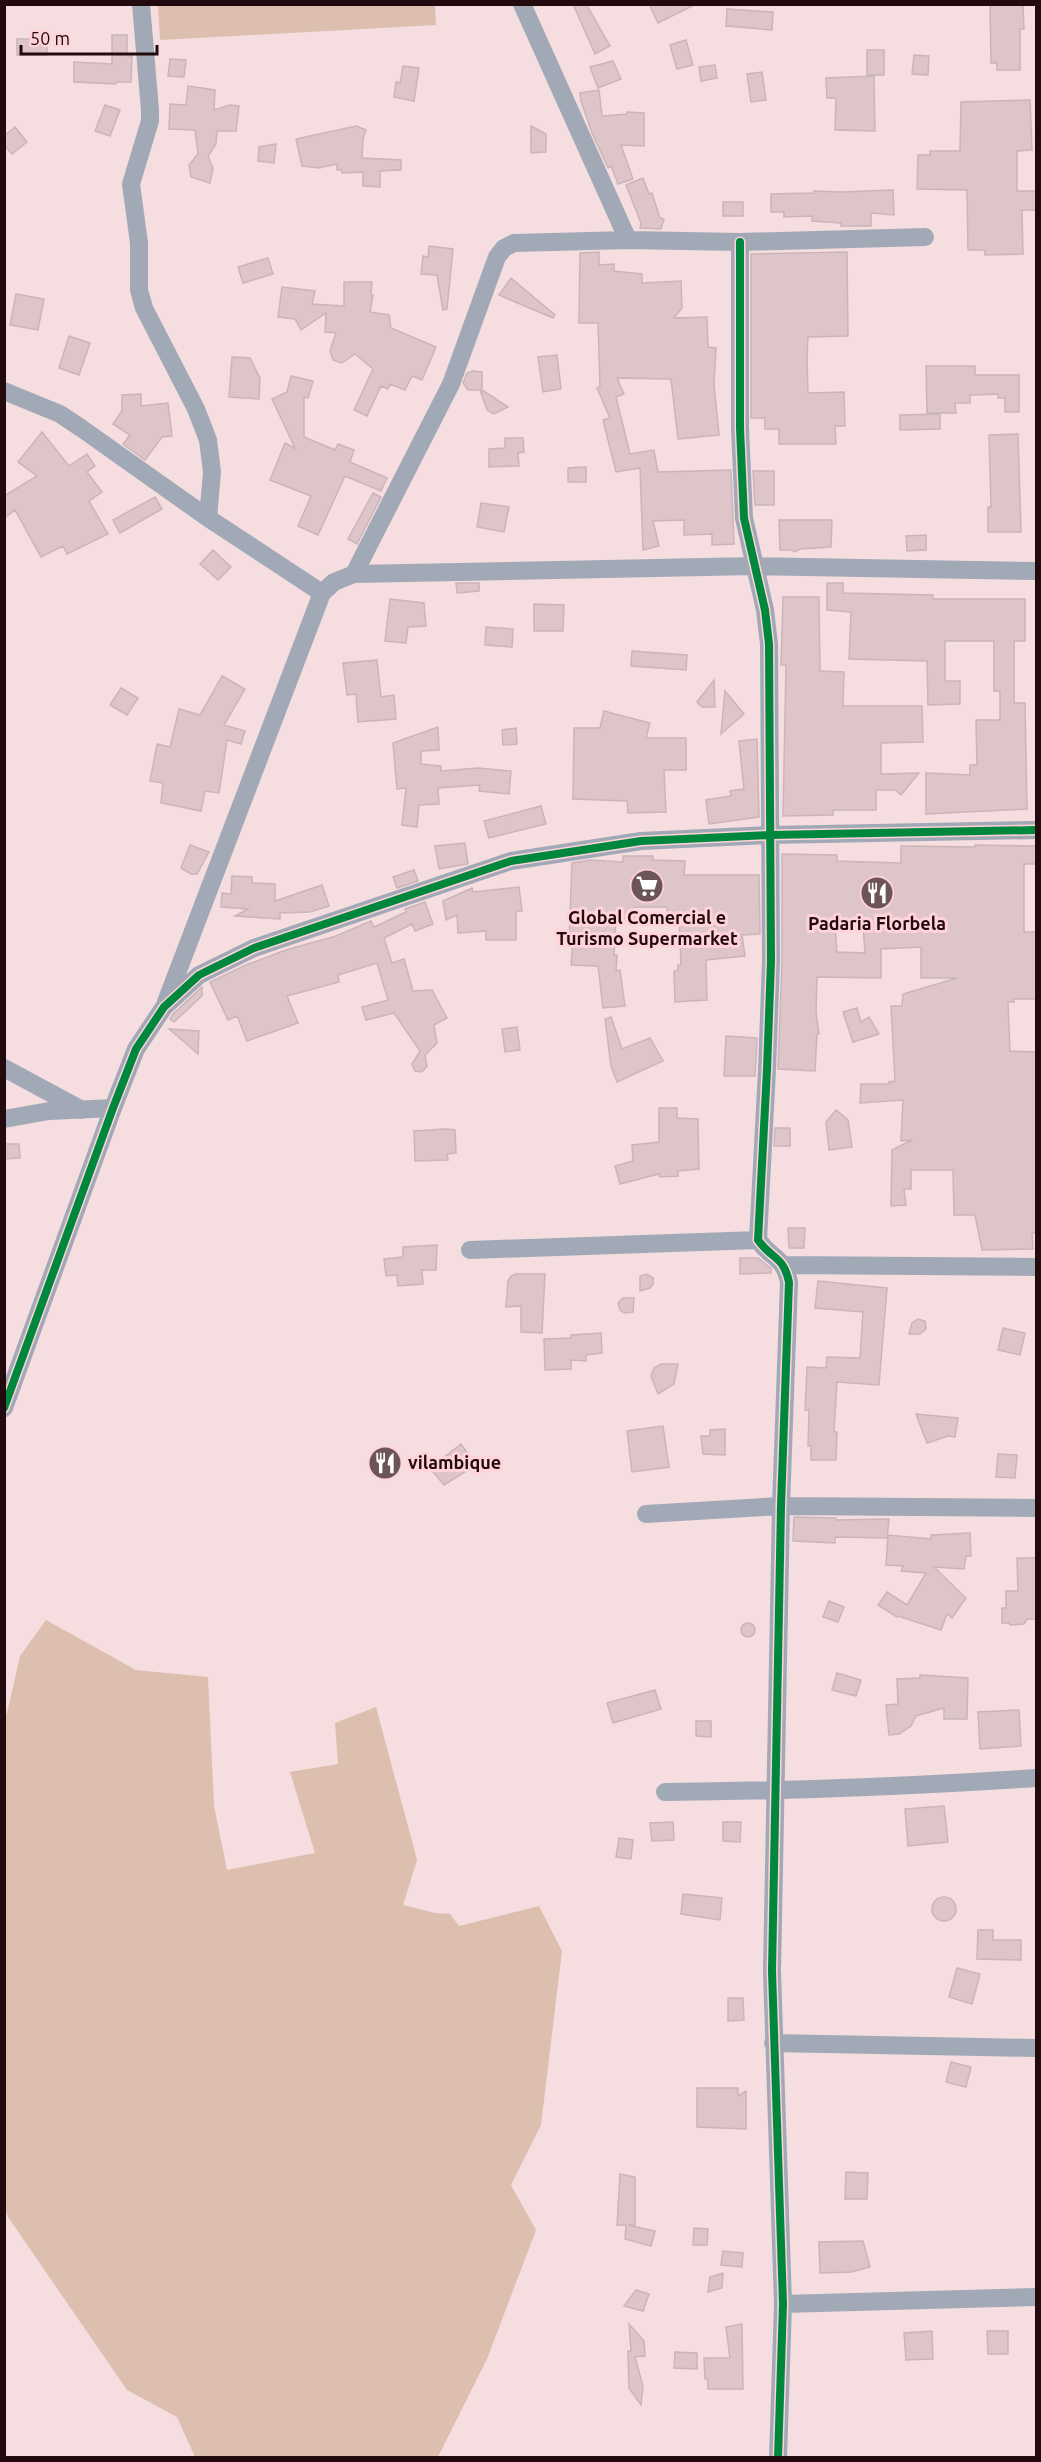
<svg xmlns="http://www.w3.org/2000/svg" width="1041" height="2462" font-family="Ubuntu,sans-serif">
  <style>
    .green { fill: #dcbfae }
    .building { fill: #ddc5c9; stroke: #ccb5b8; stroke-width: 1.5; fill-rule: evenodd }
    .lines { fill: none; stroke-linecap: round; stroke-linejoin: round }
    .minor { stroke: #a1a9b6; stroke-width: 18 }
    .cycleway-casing { stroke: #ffd3d9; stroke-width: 11 }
    .cycleway { stroke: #00873e; stroke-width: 8 }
    .labels { text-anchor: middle; stroke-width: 6; stroke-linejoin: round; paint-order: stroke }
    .poi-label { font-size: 18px; font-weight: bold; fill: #220a0f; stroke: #ffd3d9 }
  </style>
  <rect width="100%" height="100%" fill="#f5dde0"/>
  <path class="green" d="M158,5H435L436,25L160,40Z
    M46,1620L136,1670L208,1677L214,1806L227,1870L315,1853L290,1772L338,1764L335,1723L376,1707L417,1860L403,1905L435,1913L450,1914L459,1926L539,1906L562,1951L541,2125L511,2185L536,2230L487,2359L438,2457H195L177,2417L127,2390L8,2217L4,2205L5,1714L7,1713L20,1656Z"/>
  <path class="building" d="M573,4H586L610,46L595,54Z
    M649,4H696L658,23Z
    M990,4H1023L1024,29H1020V70H997V63H991Z
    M727,9L773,12L772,30L726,26Z
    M112,35H127V56H132L131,82H116V84L74,82V62L112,64Z
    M32,36H47V55H17V39H32Z
    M686,40L693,65L677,69L670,45Z
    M867,50H884V75H867Z
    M914,55L929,56L928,75L912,74Z
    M170,59L186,60L184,77L168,76Z
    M613,61L621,79L598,88L590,67Z
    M715,65L717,78L701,81L699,67Z
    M403,66L419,68L414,101L394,97L396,82L400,83Z
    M762,72L766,100L751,102L747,74Z
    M874,76L875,131L835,130L836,98H827L826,78Z
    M188,86L215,90L214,110L230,105L239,106L236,131H217L216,144L208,156L213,168L210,183L191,177L189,165L198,154L195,130L169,129L170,104L186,105Z
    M599,90L602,116L627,114V112L644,113V146L621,145L633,179L618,184L611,166L608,168L592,133L581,101L580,93Z
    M1030,100L1032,150L1017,151V191H1036V210H1022L1023,254L985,255V250H968L967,190L917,189L918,155H930V151H960L961,102Z
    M105,105L120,110L110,136L95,131Z
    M356,126L366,130L363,138L362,158L401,160V170L380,171V187L363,186V172L342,173V170H337V164L319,168L302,166L296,139Z
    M531,126L546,134V152L531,153Z
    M15,127L27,142L12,154L4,145V136Z
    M276,144L274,163L258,161L259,147Z
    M643,178L649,194L652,193L660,218L664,219L661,229L640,228L641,223L626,185Z
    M893,190L894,215L871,213V226H841V223L812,221V216L784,217V212H771V194L814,193V191L841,192Z
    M723,202H743V216H723Z
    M429,246L453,249L447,309L443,310L437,275L421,274L423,256L428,257Z
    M599,252V265L614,264V271L642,274V283L681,281L682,308L674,318L707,317L708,347L716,348L714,384L719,435L678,439L671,379L617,378L624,394L616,397L630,454L654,450L658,472L731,470L734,544L712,545V534L684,535V520L653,521L659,546L643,550L640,468L616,472L603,420L610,418L597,388L600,386L598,323H579L580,253Z
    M847,252L848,336L808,337L807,360L808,393L844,392L845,426H835L836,444H779V429H765V418H751V254Z
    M268,258L273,274L243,283L238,267Z
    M511,278L555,315L553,318L499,295Z
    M344,282H372L371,295H373L370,312L389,315L391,328L436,347L422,380L412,376L405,390L390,384L388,389L381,386L367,416L354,410L373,369L355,354L342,363L333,360L330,351L336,333L325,332L326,313L301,330L295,319L278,317L282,287L315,291L312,304L344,306Z
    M16,294L44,299L38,330L10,325Z
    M69,336L90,343L79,375L59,368Z
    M557,355L561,389L543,392L538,357Z
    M232,357L250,358L260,378L259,399L229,397Z
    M926,366H975V375H1019V412H1005V398H998V394L970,395V403H955L956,413H927Z
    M472,371L482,372V390L508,407L494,414L487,410L480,390H468L463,383L467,373Z
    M291,376L313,381L308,398L304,397V437L335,450L338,444L354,450L350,462L387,478L381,491L345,476L318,535L298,526L311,496L270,480L285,443L295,448L272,399L287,392Z
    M141,394V406L168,403L172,436L162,437L145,460L123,444L130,435L113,424L122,411V395Z
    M940,414V429L900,430V415Z
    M42,432L69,466L87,454L95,466L87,472L102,492L89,501L108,534L67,554L63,546L41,557L15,510L4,518V496L37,476L18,462Z
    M1018,434L1021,532H988V507H991L989,435Z
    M505,438H523L524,452L518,453L519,466L489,467V449L505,448Z
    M586,467V482H568V468Z
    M753,471H774V505H755Z
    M373,493L381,497L357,544L348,539Z
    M155,497L162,509L120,533L113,520Z
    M481,503L509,507L504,532L477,527Z
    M779,520H832L831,547L800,549L795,552L791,550H780Z
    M926,535V550L907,551L906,536Z
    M213,550L231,567L218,580L200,564Z
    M456,583H479V591L457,593Z
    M827,583H843V593L933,595V599H1025V641H1014V703H1025L1027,809L926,814V773L970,775V765H977L976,720H1000V691H994V641H945V681H960V704L928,705L927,661L849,659L851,612L827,610Z
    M783,597H819L820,671L844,672L843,706H922L923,742L881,743V774L919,773L901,795L895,790H876V810H833V815L783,816L786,665H781Z
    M390,599L424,603L426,626L408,627L406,643L385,641Z
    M534,604L564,605L563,631H534Z
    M486,627L513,629L512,647L485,645Z
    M632,651L687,655L686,670L631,666Z
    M377,660L381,697L394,695L396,719L358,722L356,694L347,695L343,663Z
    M222,676L245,689L224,725L245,731L241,744L227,740L219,793L205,791L201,811L161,803L163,783L150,781L157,744L170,747L179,709L200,715Z
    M714,680L715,707H702L697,702Z
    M121,688L138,698L127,715L110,705Z
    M725,691L744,714L721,734Z
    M604,711L650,723L646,738H686V770H664L666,812L628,813L627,801L573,799L574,728H600Z
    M438,727L439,750L421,751V764L441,766V771L478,768L511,771L509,794L479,791L480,785L438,788L439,804L419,805L417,827L402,825L406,788L397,789L393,743Z
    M516,728L517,744L503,745L502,730Z
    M757,739L759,817L709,824L706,800L731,796L730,791L744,789L739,741Z
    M541,806L546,824L489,838L484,821Z
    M465,843L468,864L439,869L435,846Z
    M190,845L209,852L197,874H191L181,868Z
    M975,845L1036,846V864H1024V932H1036V999H1014V1002H1008L1010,1051L1036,1052V1233H1032L1033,1249L982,1250L975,1215H954L953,1170H911V1189H904L906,1205L891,1206L892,1150L912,1140L901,1141L903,1100L860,1103L861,1084H889V1082L895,1081L891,1006H902L903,994L957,978H921V947L881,949V978L817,977L816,1012L819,1034H817L815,1071L778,1069L782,961V854L837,855V861L901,863V846L975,847ZM835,925H863L865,953L837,952Z
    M623,856H653V860L685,861L684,875H759L760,934L742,935L745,956L706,960L707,1000L675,1002L674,971L678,970V965H681L679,920L668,921L667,907H634V919L616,918L614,955H617L616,971L620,970L625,1006L603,1008L598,966L571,965L573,941H569L572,863L590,860L623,862Z
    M414,870L418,881L397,888L393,877Z
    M232,876L252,877V883L275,884V901L322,885L329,906L310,912L280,913V919L235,916L248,909L221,907L222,893L231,894Z
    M519,887L522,911H516V940H486V931L458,933L457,915L446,920L443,901L472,888L473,892Z
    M425,902L433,924L415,931L412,924L384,938L392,963L404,959L413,991L432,990L447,1018L434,1025L437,1043L425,1055L427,1066L422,1072L415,1071L412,1064L420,1051L394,1013L366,1020L362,1007L388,1000L377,963L338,975L339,982L287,996L298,1023L247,1041L237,1016L228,1020L210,982L246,965L286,950L336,936L371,921L374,927L406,912L405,909Z
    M202,987V996L174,1022L170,1019L173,1014Z
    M857,1008L861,1022L869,1017L879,1034L853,1042L843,1012Z
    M611,1017L622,1049L650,1038L663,1061L617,1082L611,1066L605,1019Z
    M517,1027L520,1050L505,1052L502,1029Z
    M169,1029L199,1031L198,1054Z
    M726,1036L757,1038L755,1076H724Z
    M659,1108H677V1118L698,1119L699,1169L678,1171V1176L660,1177L659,1174L620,1184L615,1166L633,1161L632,1145L659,1142Z
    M836,1110L848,1120L852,1147L829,1150L826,1122Z
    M775,1128H790V1146H774Z
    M446,1129L455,1130L456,1153L447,1154L448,1160L415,1161L414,1131Z
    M4,1144H19L20,1158L4,1159Z
    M788,1228H805L804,1248H789Z
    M437,1245L436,1270H422L423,1284L398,1286L397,1275L386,1276L384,1259L403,1257V1247Z
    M740,1258H758L771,1268V1273L740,1274Z
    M516,1274H545L542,1333L521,1332V1306L506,1307L508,1281L511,1276Z
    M647,1274L653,1278V1284L650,1288L640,1291V1276Z
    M818,1281L887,1288L879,1385L837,1382L834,1432H837L836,1460H811V1446H808L809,1410H805L807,1367L826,1368L827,1357L860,1358L863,1312L815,1308Z
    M623,1298H634L633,1312L624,1313L620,1310L618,1303Z
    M918,1319L925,1321L926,1329L920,1334H909L912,1323Z
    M1003,1328L1025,1333L1020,1355L998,1350Z
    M601,1333L602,1353L586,1355V1361L571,1360V1369L545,1370L544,1339L571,1338V1335Z
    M661,1364H678L674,1384L658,1394L651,1376L654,1368Z
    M916,1414L958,1418L955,1437L948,1436L927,1443Z
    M663,1426L669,1467L632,1472L627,1431Z
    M725,1429V1455L703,1454L701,1436H710V1430Z
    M461,1444L476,1465L444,1485L430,1468Z
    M998,1454L1017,1455L1015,1478L996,1477Z
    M794,1517L836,1518V1520L889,1519L887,1538L835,1537V1543L793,1541Z
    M970,1533L971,1556H966L964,1569L934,1567L966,1598L952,1618L947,1614L941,1630L898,1616L897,1617L878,1605L887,1592L907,1605L926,1573L901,1571L903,1566L886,1565L888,1535L931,1539V1535Z
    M1017,1558H1036V1619H1027L1024,1624L1010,1625L1009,1623H1002V1608H1006V1591H1018Z
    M829,1601L844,1607L838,1622L823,1617Z
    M741 1630a7 7 0 1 1 14 0a7 7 0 1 1-14 0Z
    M837,1673L861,1680L856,1696L832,1690Z
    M920,1675L968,1678L967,1719H944V1708L916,1716L911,1726L899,1734L889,1735L886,1705L898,1704L897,1679L920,1678Z
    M655,1690L661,1709L613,1723L607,1703Z
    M1019,1710L1021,1746L980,1749L978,1712Z
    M696,1721H711V1737L696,1736Z
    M944,1806L948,1842L908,1846L905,1809Z
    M673,1822L674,1840L652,1841L650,1823Z
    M723,1822H741L740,1842L723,1841Z
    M619,1838L633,1840L631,1859L616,1857Z
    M683,1894L722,1898L720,1920L681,1914Z
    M932 1909a12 12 0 1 1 24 0a12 12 0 1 1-24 0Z
    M978,1930H993V1940H1021V1960L977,1959Z
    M957,1968L980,1974L972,2004L949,1997Z
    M728,1998H743L744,2020L728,2021Z
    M951,2062L971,2067L966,2087L946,2082Z
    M697,2088H738V2096L746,2091V2129L697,2127Z
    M846,2172L868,2173L867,2199H845Z
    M620,2174L635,2177V2225H628L655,2231L651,2246L625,2239L626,2225H617Z
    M694,2228L708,2229L707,2245H693Z
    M863,2241L870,2267L851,2272L820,2273L819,2242Z
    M723,2251L743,2253L742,2267L721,2265Z
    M723,2273L722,2288L708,2292L710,2277Z
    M636,2290L649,2294L643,2311L624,2306Z
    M629,2324L644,2341L645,2356L635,2357L643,2386L641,2405L629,2388L628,2351H631Z
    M742,2324L743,2389H708V2379H705L704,2358H730L726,2327Z
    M932,2331L933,2359L906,2360L904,2333Z
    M987,2331H1008V2354H988Z
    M675,2352L697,2353V2369L674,2368Z"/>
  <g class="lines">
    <path class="minor" d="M141,4L150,110V121L131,184L139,243V290L144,308L196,409L208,440L212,472L208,518
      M522,4L628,240L740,242L925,237
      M740,242V428L744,518L765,610L769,644L771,961L767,1070L758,1240C772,1260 783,1255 789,1282L781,1506L772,1971L783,2304L778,2458
      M4,391L60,414L81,428L208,518L322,593
      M354,574L451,384L497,257L504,248L514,243L628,240
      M166,1002L322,593L334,582L354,574L754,566L1036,571
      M4,1068L82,1110
      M4,1119L49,1111L113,1108
      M470,1250L758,1240
      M785,1265L1036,1267
      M4,1408L113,1108L136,1049L164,1007L199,975L254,948L511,861L641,841L770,835L1036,830
      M646,1514L781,1506L1036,1508
      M665,1792C789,1791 913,1786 1036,1778
      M773,2043L1036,2048
      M783,2304L1036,2297"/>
    <g class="cycleway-casing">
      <path id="cycleway" d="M740,242V428L744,518L765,610L769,644L771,961L767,1070L758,1240C772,1260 783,1255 789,1282L781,1506L772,1971L783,2304L778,2458
        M4,1408L113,1108L136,1049L164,1007L199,975L254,948L511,861L641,841L770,835L1036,830"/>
    </g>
    <use href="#cycleway" class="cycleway"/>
  </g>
  <defs>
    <g id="supermarket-disc" transform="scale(1.725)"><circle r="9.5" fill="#6c5458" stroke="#ffd3d9"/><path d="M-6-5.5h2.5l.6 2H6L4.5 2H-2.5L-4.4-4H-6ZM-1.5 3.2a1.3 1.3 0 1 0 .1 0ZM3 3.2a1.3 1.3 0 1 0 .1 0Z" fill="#fff"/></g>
    <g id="restaurant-disc" transform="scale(1.725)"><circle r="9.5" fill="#6c5458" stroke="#ffd3d9"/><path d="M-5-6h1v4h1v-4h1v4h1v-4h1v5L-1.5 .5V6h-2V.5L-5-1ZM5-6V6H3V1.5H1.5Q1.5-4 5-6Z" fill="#fff"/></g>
  </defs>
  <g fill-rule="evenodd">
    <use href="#supermarket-disc" x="647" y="886"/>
    <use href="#restaurant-disc" x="877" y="893"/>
    <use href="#restaurant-disc" x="385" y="1463"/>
  </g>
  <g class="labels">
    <g class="poi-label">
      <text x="647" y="924">Global Comercial e<tspan x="647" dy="21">Turismo Supermarket</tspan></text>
      <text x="877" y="930">Padaria Florbela</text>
      <text x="408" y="1469" text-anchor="start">vilambique</text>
    </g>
  </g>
  <rect width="1041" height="2462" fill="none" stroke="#220a0f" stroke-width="12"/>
  <path d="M21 45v9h136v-9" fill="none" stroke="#220a0f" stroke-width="3"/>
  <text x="30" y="45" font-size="18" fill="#220a0f" stroke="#ffd3d9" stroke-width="4.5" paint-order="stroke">50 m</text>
</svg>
